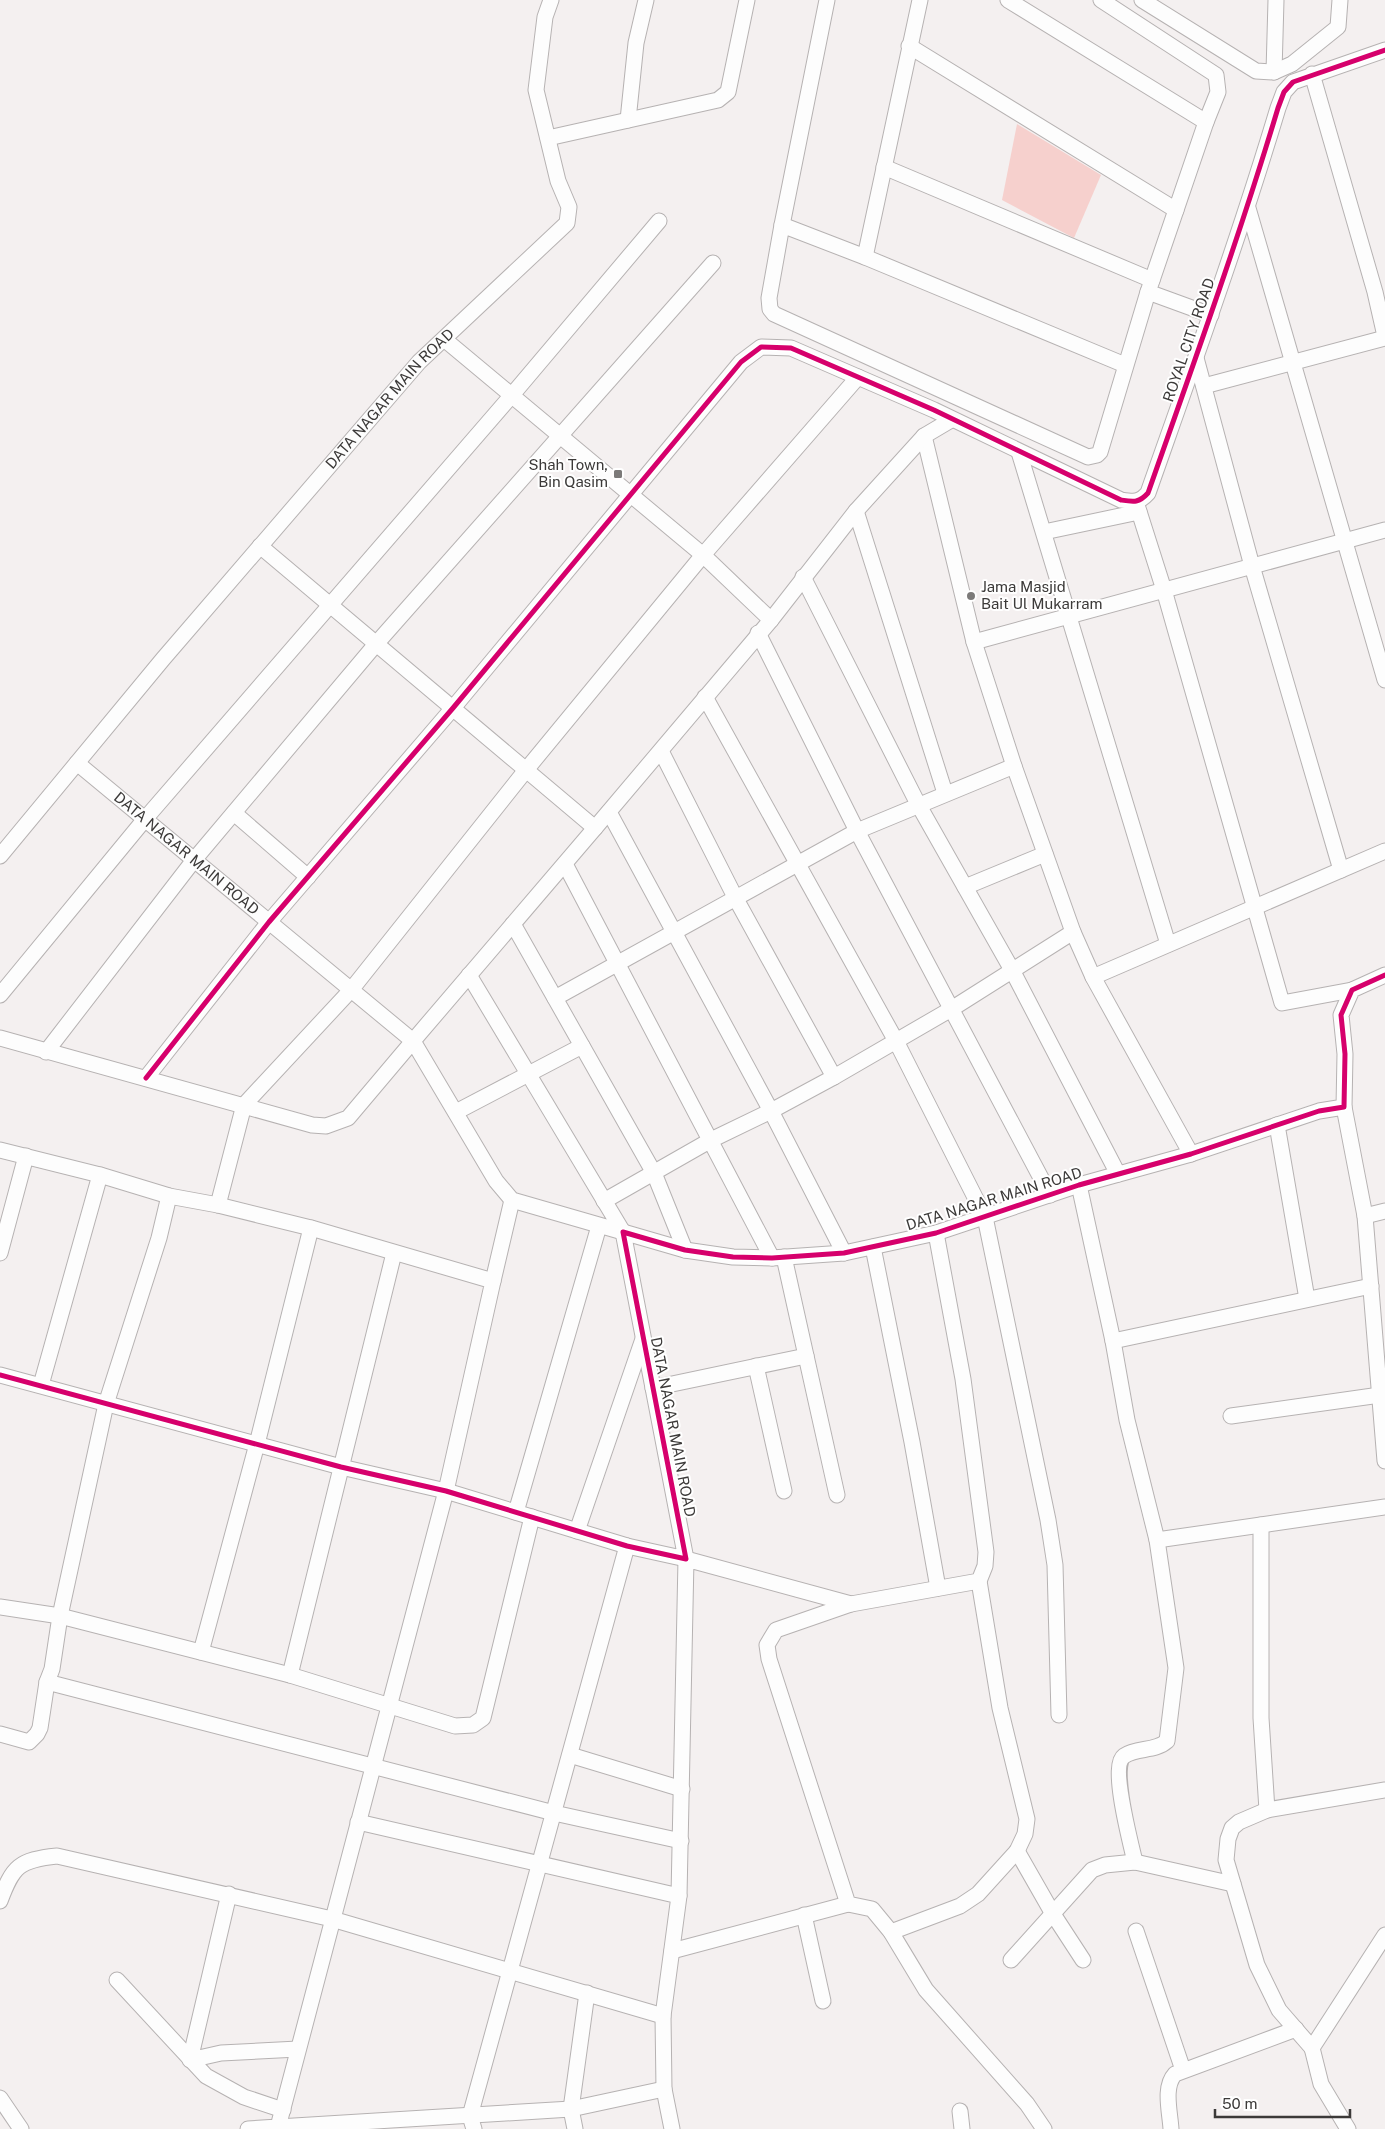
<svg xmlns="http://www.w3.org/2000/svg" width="1385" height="2129" font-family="'Public Sans',sans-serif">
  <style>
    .green { fill: #f6d0cd }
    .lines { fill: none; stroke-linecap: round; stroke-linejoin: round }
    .minor-casing { stroke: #b6b2b2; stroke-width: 17 }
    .minor { stroke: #fdfdfd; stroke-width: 15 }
    .cycleway-casing { stroke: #fff; stroke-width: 8 }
    .cycleway { stroke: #d6006c; stroke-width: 5 }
    .poi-dot { fill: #7c7a79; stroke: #fff; stroke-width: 2 }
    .labels { text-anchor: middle; stroke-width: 4; stroke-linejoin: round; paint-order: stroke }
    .street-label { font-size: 15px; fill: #3c3a39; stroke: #fff }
    .poi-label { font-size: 15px; fill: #3c3a39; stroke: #fff; text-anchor: end }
  </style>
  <rect width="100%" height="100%" fill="#f4f0f0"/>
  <path class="green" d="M1017,124L1101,175L1074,238L1002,200Z"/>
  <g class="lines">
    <g class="minor-casing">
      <g id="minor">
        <path d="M920,0L865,257L782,225L769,298L770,309L774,314L1088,457L1097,455L1100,452L1148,292"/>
        <path d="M1008,0L1206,122L1148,292L1211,315"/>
        <path d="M1101,0L1216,75L1218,92L1206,122"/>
        <path d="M1142,0L1256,71L1274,72L1292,64L1338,27L1340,0"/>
        <path d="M909,46L1176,210"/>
        <path d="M1274,72L1276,0"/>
        <path d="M1312,74L1375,292L1385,336"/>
        <path d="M628,120L636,43L646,0"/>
        <path d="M548,138L718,100L728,92L747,0"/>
        <path d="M884,167L1152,280"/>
        <path d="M1248,208L1385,680"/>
        <path d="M782,225L827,0"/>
        <path d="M865,257L1125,365"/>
        <path d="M444,339L703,555L771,620"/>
        <path d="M1196,358L1252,566L1341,870"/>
        <path d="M1204,386L1385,338"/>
        <path d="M924,436L974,642L1014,766L1073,932L1093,977L1191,1154"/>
        <path d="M1019,452L1168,944"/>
        <path d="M1136,502L1164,590L1282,1003L1352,990"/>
        <path d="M856,511L945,793"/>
        <path d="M1044,532L1139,512"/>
        <path d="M260,546L595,828L771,620L856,511L924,436L951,420"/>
        <path d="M803,577L918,804L1012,970L1118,1174"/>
        <path d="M758,633L857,831L1050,1195"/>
        <path d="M974,642L1385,530"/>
        <path d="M705,697L896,1041L985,1217L1048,1520L1055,1565L1059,1715"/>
        <path d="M661,751L736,899L834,1077"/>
        <path id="s1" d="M77,763L413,1041L595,828"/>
        <path d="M609,812L771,1111L844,1253"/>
        <path d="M234,813L308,877"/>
        <path id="s2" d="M0,856L163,659L419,362L567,223L569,207L558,181L536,90L545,17L551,0"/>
        <path d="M565,864L772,1258"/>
        <path d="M965,887L1045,854"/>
        <path d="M513,924L654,1173L685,1250"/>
        <path d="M1093,977L1385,851"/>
        <path d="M0,995L145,819L512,395L659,221"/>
        <path d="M555,998L857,831L1014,766"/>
        <path d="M0,1038L312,1125L326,1126L348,1118L413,1041L496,1181L512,1200L623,1232L469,975"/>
        <path d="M46,1052L194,860L376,644L713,263"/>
        <path d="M146,1078L269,922L453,708L741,362L761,347L791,348L934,410L1121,500C1134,502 1139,503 1148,493C1193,365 1239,238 1278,108L1284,92L1293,82L1385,50"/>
        <path d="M1344,1107L1365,1216L1385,1461"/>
        <path d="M456,1112L582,1046"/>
        <path d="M1277,1125L1307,1299"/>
        <path d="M0,1150L100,1175L169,1196L218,1205L311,1228L493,1281L446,1491L278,2127L248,2129"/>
        <path d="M1079,1185L1113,1341L1371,1286"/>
        <path d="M604,1201L711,1140L771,1111L834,1077L953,1008L1073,932"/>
        <path d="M218,1205L244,1105L351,990L526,770L703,555L858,377"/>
        <path d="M1365,1216L1385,1211"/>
        <path d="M936,1233L963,1379L986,1552L985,1566L979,1581L851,1604L776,1630L767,1645L769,1659L848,1904L872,1909L891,1932L926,1990L1027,2104L1044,2129"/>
        <path d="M873,1247L912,1442L938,1588"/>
        <path d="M0,1253L26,1156"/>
        <path d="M784,1257L837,1495"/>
        <path d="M493,1281L512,1200"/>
        <path d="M1113,1341L1127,1420L1157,1540L1176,1668L1167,1741C1155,1752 1137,1747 1124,1756C1110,1766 1131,1844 1135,1862"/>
        <path d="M756,1366L784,1491"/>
        <path d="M0,1375L341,1467L446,1491L627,1546L686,1559L623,1232L685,1250L733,1257L772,1258L844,1253L936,1233L1079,1185L1191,1154L1319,1111L1344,1107L1345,1054L1341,1015L1352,990L1385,975"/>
        <path d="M41,1385L100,1175"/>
        <path d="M653,1388L806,1356"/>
        <path d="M1231,1416L1380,1395"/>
        <path d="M516,1512L599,1226"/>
        <path d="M1261,1525V1718L1267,1810"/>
        <path d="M577,1531L643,1339"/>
        <path d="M1157,1540L1385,1507"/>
        <path d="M0,1607L60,1616L290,1675L455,1726L473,1725L483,1718L532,1517"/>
        <path d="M201,1652L257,1444L311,1228"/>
        <path d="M290,1675L394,1253"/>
        <path d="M47,1682L554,1813L681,1841"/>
        <path d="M0,1734L29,1742L37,1734L40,1728L47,1682L52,1669L60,1616L106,1404L159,1238L169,1196"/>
        <path d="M570,1755L682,1789"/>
        <path d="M358,1822L679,1896L663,2016L664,2089L672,2129"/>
        <path d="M1017,1851L1053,1914L1083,1960"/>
        <path d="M229,1894L190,2060L221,2053L298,2049"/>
        <path d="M679,1896L686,1559L851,1604"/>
        <path d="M0,1901C13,1866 19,1860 57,1856L332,1919L663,2016"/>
        <path d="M804,1915L823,2001"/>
        <path d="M1136,1931L1183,2070"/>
        <path d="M891,1932L960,1906L978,1894L1017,1851L1025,1834L1027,1819L1000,1708L979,1581"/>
        <path d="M672,1951L848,1904"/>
        <path d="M1011,1960L1092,1870L1105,1865L1135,1862L1233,1884"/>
        <path d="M117,1980L206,2076L244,2097L283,2110"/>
        <path d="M1312,2048L1279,2010L1257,1965L1226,1860L1228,1839L1232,1828L1239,1822L1267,1810L1385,1790"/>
        <path d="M0,2098L21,2129"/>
        <path d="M960,2111L962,2129"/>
        <path d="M279,2129L278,2127L571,2109L664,2089"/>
        <path d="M474,2129L470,2116L627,1546"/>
        <path d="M575,2129L571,2109L587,1993"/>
        <path d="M1171,2129C1170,2112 1163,2087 1175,2074L1296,2029"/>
        <path d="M1348,2129L1321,2084L1312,2048L1385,1935"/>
      </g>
    </g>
    <use href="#minor" class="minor"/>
    <g class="cycleway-casing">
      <path id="cycleway" d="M146,1078L269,922L453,708L741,362L761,347L791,348L934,410L1121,500C1134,502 1139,503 1148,493C1193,365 1239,238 1278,108L1284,92L1293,82L1385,50
        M0,1375L341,1467L446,1491L627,1546L686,1559L623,1232L685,1250L733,1257L772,1258L844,1253L936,1233L1079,1185L1191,1154L1319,1111L1344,1107L1345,1054L1341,1015L1352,990L1385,975"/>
    </g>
    <use href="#cycleway" class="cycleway"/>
  </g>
  <g class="poi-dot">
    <rect x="613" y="469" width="10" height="10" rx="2.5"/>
    <circle cx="971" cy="596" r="5"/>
  </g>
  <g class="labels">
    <g class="street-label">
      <text transform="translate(1189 340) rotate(-71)" y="5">ROYAL CITY ROAD</text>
      <text dy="5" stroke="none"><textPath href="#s2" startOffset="601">DATA NAGAR MAIN ROAD</textPath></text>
      <text dy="5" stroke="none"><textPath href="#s1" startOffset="142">DATA NAGAR MAIN ROAD</textPath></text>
      <text transform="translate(994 1199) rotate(-17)" y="5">DATA NAGAR MAIN ROAD</text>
      <text transform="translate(673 1427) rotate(79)" y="5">DATA NAGAR MAIN ROAD</text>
    </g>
    <g class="poi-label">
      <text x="608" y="470">Shah Town,<tspan x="608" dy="17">Bin Qasim</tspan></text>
      <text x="981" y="592" text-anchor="start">Jama Masjid<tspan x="981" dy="17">Bait Ul Mukarram</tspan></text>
    </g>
  </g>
  <path d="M1215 2109v8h135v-8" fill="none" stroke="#3c3a39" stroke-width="2.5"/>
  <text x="1222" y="2109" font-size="15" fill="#3c3a39" stroke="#ffffff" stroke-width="4" paint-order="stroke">50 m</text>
</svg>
